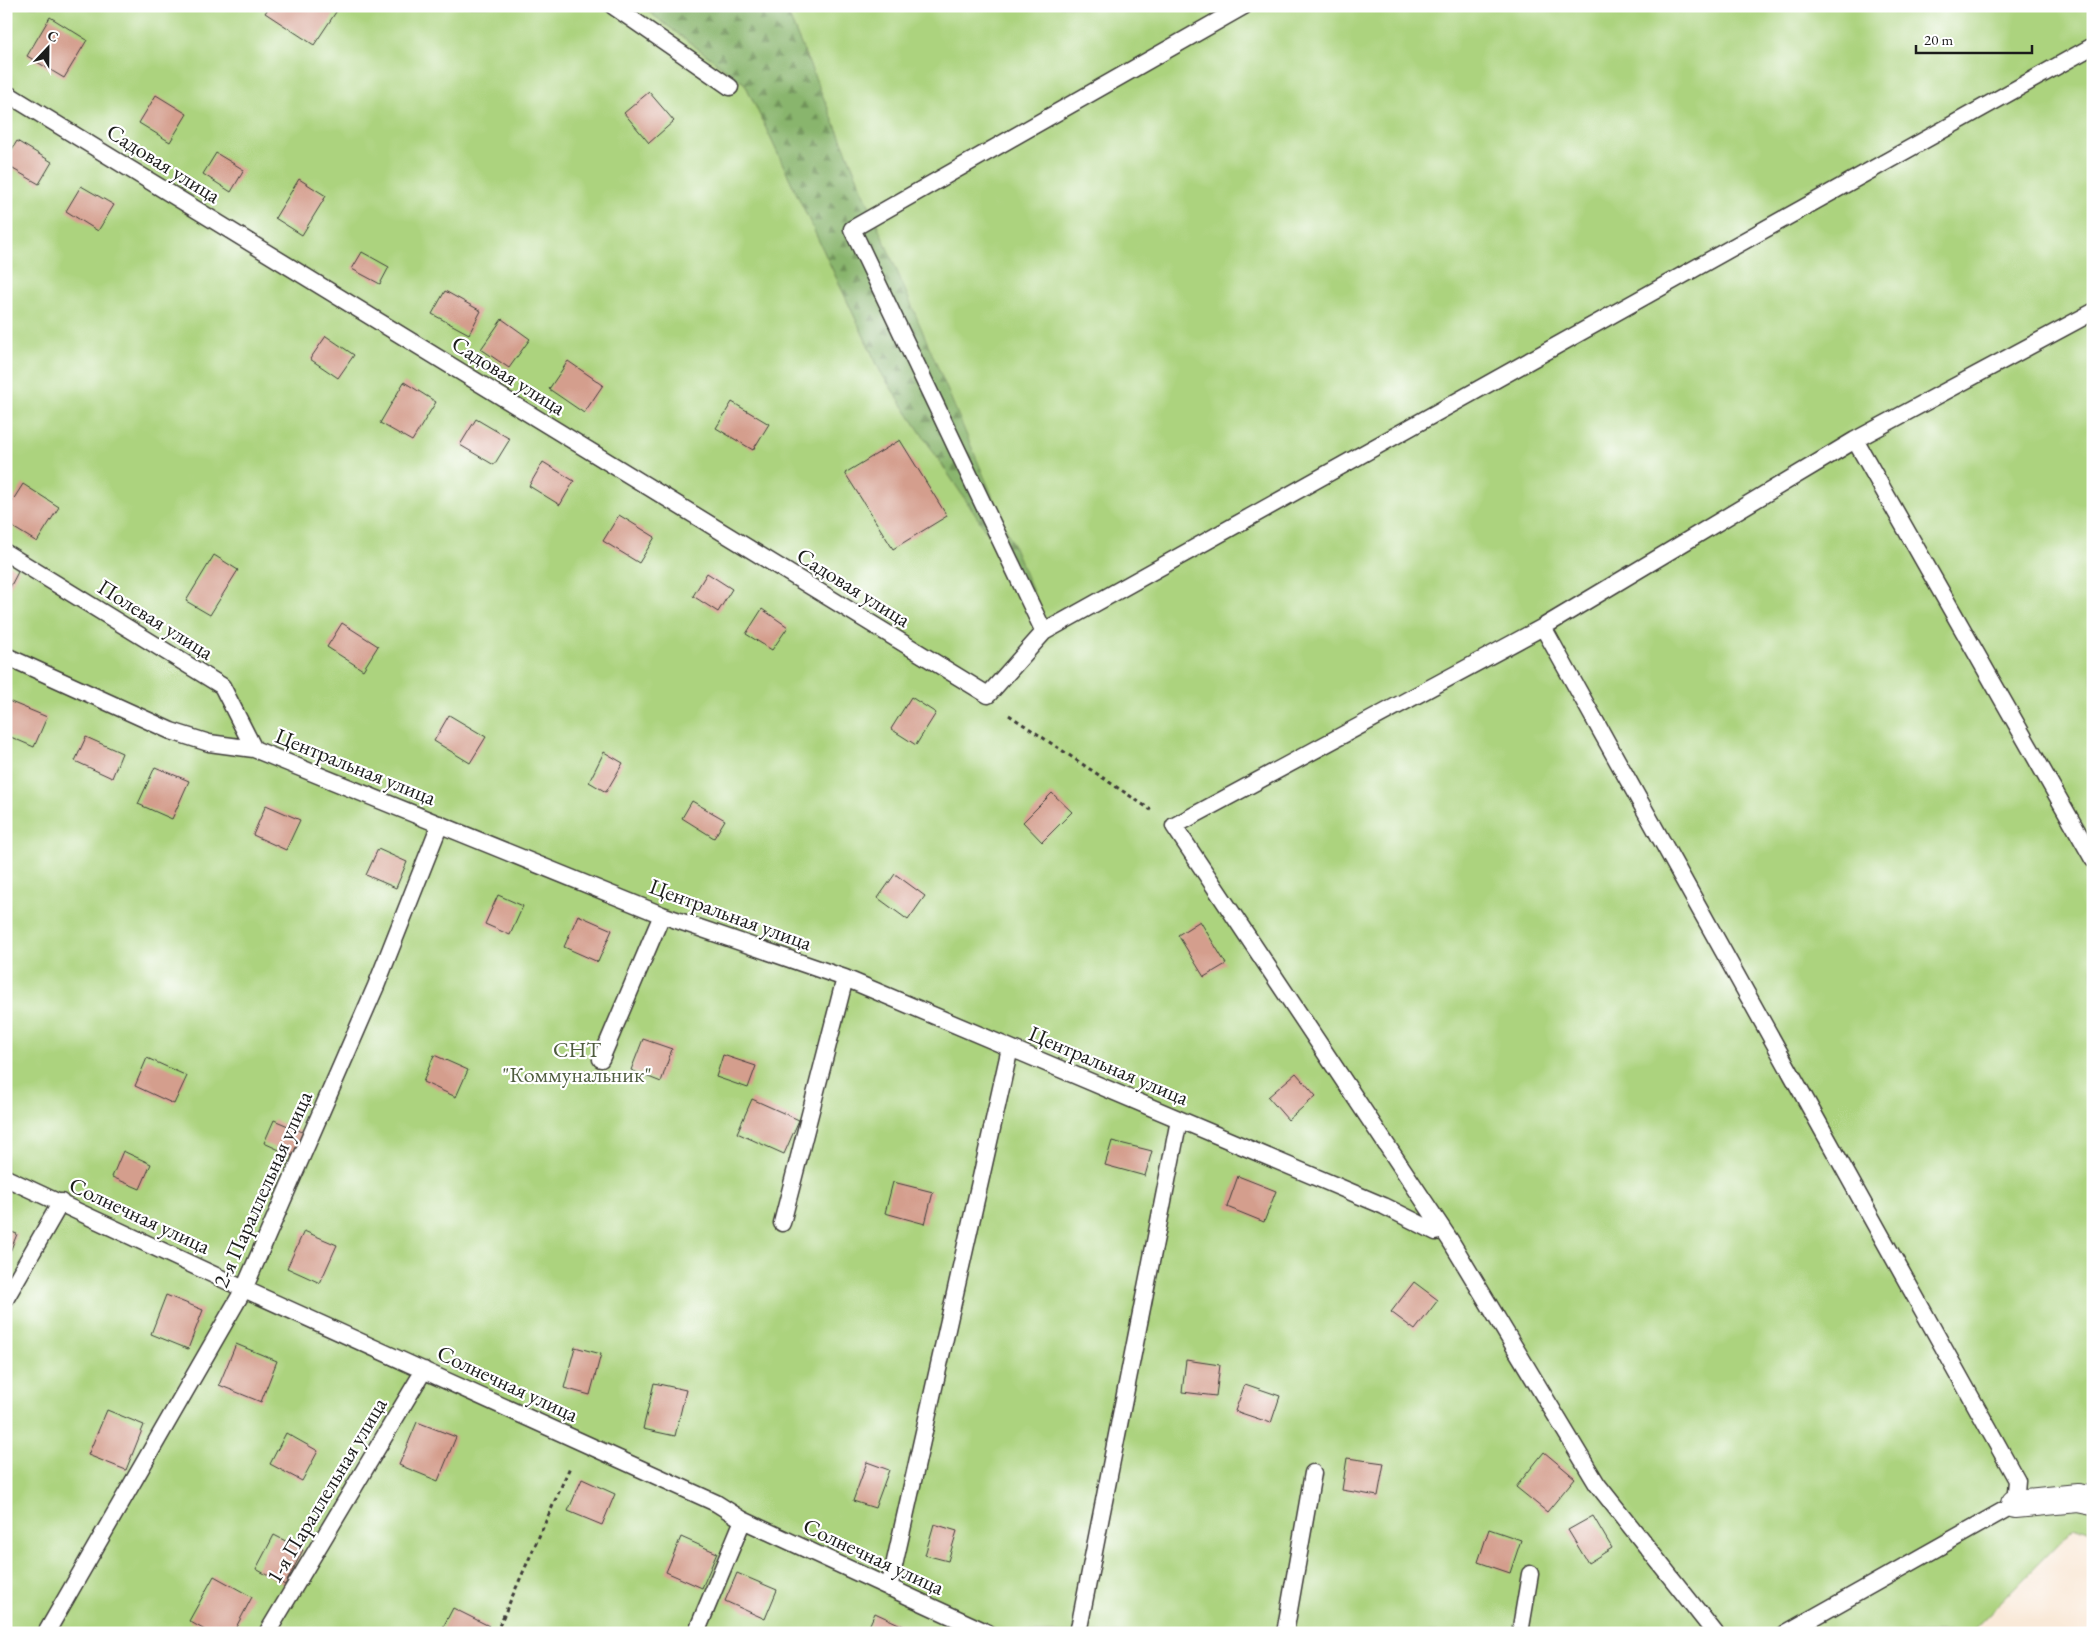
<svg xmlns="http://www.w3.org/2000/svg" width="2099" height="1639" font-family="'EB Garamond',serif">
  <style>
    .forest { fill: url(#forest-firs); stroke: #526844 }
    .garden { fill: #acd37e; stroke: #64784d }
    .building { fill: #d49e8d }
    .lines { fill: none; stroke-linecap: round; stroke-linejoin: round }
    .lane-casing { stroke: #3d3b38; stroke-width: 19 }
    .street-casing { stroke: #3d3b38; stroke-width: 30 }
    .path { stroke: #3d3b38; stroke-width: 3; stroke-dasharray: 4 4; stroke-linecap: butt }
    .lane { stroke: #fff; stroke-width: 16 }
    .street { stroke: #fff; stroke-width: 28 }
    .labels { text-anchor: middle; stroke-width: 4.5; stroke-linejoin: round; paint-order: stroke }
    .street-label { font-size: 22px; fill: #1c1c1c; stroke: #fff }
    .park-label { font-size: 22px; fill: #4e5c3e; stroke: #fff }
  </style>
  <defs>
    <pattern id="forest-firs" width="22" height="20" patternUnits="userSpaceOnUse" patternTransform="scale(1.25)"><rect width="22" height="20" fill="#89b56d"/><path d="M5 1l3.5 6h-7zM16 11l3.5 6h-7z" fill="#6f9259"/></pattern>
  </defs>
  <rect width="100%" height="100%" fill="#fff"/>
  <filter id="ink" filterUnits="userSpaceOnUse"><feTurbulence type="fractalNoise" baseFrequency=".02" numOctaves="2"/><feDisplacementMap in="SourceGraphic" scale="10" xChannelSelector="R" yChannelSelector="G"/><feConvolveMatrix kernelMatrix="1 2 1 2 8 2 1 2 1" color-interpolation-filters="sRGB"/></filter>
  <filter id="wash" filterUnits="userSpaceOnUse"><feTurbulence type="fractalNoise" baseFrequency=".0096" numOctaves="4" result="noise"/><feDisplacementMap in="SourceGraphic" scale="20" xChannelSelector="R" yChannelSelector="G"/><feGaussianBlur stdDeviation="1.12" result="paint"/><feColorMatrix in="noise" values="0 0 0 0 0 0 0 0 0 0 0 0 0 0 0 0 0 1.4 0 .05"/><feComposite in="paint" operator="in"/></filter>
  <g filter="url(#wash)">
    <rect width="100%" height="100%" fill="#f9e9d8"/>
    <path class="forest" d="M641,6H789L786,9L1046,621L881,373L745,84Z"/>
    <path class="garden" d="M6,6H641L745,84L881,373L1044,618L786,9L789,6H2093V1533L2075,1526L1970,1633H6Z"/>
    <g id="blocks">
      <path class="building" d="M270,6H340L314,45L265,13Z
        M50,17L87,40L64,78L27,56Z
        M649,92L674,121L649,143L624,113Z
        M156,95L187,114L170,142L139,123Z
        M17,141L52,162L39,184L6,165V159Z
        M216,153L244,170L231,192L203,174Z
        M299,179L326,196L302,235L275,218Z
        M81,186L114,205L98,231L66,211Z
        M362,252L389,267L380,284L352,269Z
        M445,291L481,311L469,334L432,314Z
        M502,319L530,339L509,368L481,349Z
        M326,336L354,355L338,378L310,359Z
        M568,361L603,385L584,413L549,389Z
        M404,382L436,402L412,441L380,423Z
        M732,402L769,424L753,450L716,428Z
        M476,419L510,439L494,465L460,445Z
        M900,440L947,516L893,549L845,473Z
        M543,462L574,481L560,505L529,486Z
        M23,484L59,507L37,542L6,523V511Z
        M619,515L655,537L639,563L603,541Z
        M214,555L238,570L210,615L186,601Z
        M6,564L19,570L6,595Z
        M707,573L732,589L718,612L693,596Z
        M762,609L788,627L772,650L746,634Z
        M342,623L378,646L363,670L327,647Z
        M911,697L936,713L916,745L891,729Z
        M6,700L47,717L34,747L6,735Z
        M449,715L486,737L470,763L434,741Z
        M86,737L122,753L112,778L75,761Z
        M604,752L623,763L606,792L589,782Z
        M155,767L189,781L172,819L138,804Z
        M1052,793L1072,812L1042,842L1023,822Z
        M692,801L725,820L714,838L682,818Z
        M266,805L300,820L286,850L253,835Z
        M378,849L407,862L396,888L366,875Z
        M895,874L925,896L908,920L878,898Z
        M498,895L523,906L510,935L485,924Z
        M578,915L612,930L598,962L564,947Z
        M1200,921L1226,964L1204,977L1178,935Z
        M643,1039L672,1049L661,1082L631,1070Z
        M434,1055L468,1070L456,1097L423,1082Z
        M723,1055L756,1066L748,1088L716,1077Z
        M147,1058L187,1076L174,1104L135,1086Z
        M1296,1073L1316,1096L1288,1120L1268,1097Z
        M752,1099L799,1120L784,1154L737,1133Z
        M274,1120L307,1134L297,1158L264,1143Z
        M1112,1141L1152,1151L1145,1176L1105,1165Z
        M123,1151L151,1164L140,1189L112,1177Z
        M1238,1176L1276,1191L1264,1222L1227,1207Z
        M893,1182L933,1192L925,1224L885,1213Z
        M6,1230L17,1234L6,1262Z
        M304,1231L337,1245L320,1283L287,1268Z
        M1414,1282L1438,1300L1415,1330L1391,1312Z
        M166,1295L203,1310L188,1349L151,1334Z
        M236,1344L277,1361L261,1402L219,1385Z
        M575,1347L601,1354L590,1395L564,1388Z
        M1186,1360L1220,1365L1216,1396L1182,1392Z
        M654,1383L686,1390L675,1436L643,1429Z
        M1245,1384L1280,1396L1271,1423L1235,1411Z
        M107,1410L144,1425L126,1470L88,1455Z
        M417,1422L456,1437L438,1481L399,1465Z
        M286,1433L318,1451L302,1481L270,1464Z
        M1544,1452L1575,1478L1547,1512L1516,1487Z
        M1347,1458L1384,1463L1378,1496L1342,1490Z
        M867,1462L889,1470L875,1508L853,1501Z
        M582,1479L615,1494L602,1525L568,1511Z
        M1593,1516L1612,1548L1588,1563L1568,1530Z
        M934,1524L957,1531L948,1561L925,1555Z
        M1489,1529L1521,1540L1510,1573L1478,1562Z
        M274,1535L303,1550L285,1585L256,1569Z
        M681,1537L717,1553L702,1588L666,1572Z
        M737,1573L777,1590L765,1619L725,1601Z
        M214,1576L252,1597L233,1633H210L189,1621Z
        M453,1608L489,1626L485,1633H440Z
        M875,1613L914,1631L913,1633H866Z"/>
    </g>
  </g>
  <g filter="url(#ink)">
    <use href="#blocks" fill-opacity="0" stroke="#3d3b38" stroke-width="1"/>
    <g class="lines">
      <g class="lane-casing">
        <path id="lane" d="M613,6L730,87
          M6,93L988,695L1044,632L2093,46
          M1855,440L2093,859
          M6,553L222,686L254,749
          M1543,627L2017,1480L2015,1504L1786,1633
          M1044,632L852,229L1244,6
          M6,656L171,731L209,743L254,749L662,915L845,978L1384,1206L1436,1232
          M601,1059L662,915
          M6,1178L244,1289L716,1503L743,1520L988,1633
          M782,1223L845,978
          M6,1298L61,1202
          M889,1588L1010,1048
          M46,1633L244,1289L376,986L440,824
          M267,1633L424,1370
          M696,1633L743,1520
          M1078,1633L1179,1120
          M1285,1633L1313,1473
          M1520,1633L1530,1574
          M1715,1633L1597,1484L1450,1240L1174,826L1543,627L1855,440L2093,312"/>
      </g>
      <g class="street-casing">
        <path id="street" d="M2015,1504L2078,1498L2093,1501"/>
      </g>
      <path class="path" d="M1009,715L1151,810
        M496,1633L570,1467"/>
      <use href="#lane" class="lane"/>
      <use href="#street" class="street"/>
    </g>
  </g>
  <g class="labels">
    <g class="street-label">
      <text transform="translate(164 163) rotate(32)" y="8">Садовая улица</text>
      <text transform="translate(509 375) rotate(32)" y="8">Садовая улица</text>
      <text transform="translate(854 587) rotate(32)" y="8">Садовая улица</text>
      <text transform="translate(156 619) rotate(32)" y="8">Полевая улица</text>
      <text transform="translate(356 766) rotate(22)" y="8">Центральная улица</text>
      <text transform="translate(731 914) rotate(20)" y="8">Центральная улица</text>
      <text transform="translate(1109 1065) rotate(23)" y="8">Центральная улица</text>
      <text transform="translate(262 1189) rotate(-66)" y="8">2-я Параллельная улица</text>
      <text transform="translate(140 1215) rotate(25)" y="8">Солнечная улица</text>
      <text transform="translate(508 1383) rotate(25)" y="8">Солнечная улица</text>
      <text transform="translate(326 1490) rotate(-59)" y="8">1-я Параллельная улица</text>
      <text transform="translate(874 1556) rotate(25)" y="8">Солнечная улица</text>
    </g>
    <g class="park-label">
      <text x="577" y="1057">СНТ<tspan x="577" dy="25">"Коммунальник"</tspan></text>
    </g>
  </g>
  <rect width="2099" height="1639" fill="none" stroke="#fff" stroke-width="25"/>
  <g transform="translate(48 48) rotate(22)" stroke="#ffffff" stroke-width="4" paint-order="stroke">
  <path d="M0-4L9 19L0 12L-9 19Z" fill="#1c1c1c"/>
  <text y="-8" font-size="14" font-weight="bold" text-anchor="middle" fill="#1c1c1c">С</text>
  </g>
  <path d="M1916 45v8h116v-8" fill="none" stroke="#1c1c1c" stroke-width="2.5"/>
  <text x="1924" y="45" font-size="15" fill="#1c1c1c" stroke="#ffffff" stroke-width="4" paint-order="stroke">20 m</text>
</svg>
